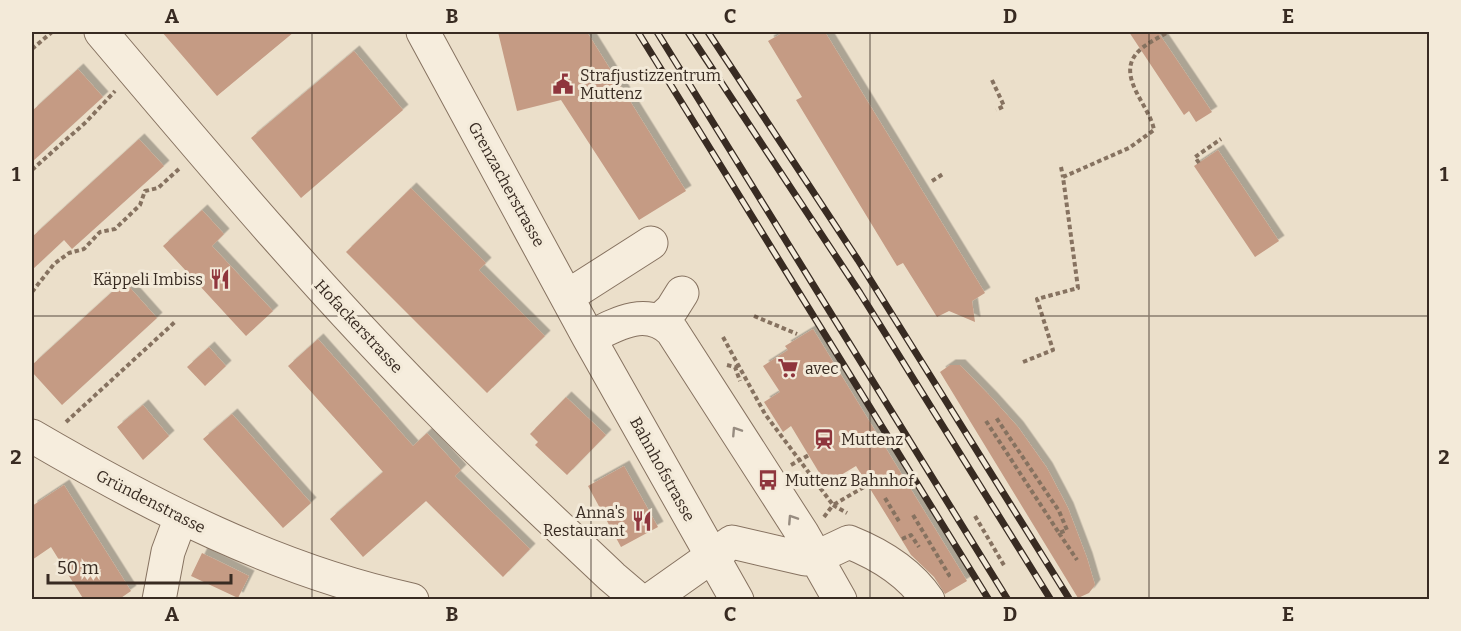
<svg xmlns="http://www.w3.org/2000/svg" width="1461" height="631" font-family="Bitter,serif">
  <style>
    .building { fill: #c59b84; filter: url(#shadow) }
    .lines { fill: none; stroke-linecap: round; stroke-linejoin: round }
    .minor-casing { stroke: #867260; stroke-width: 35 }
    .path { stroke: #867260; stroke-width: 4; stroke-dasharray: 4.5 3; stroke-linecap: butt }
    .minor { stroke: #f6eddd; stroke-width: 33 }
    .rail-casing { stroke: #382b22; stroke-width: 7 }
    .rail { stroke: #f3ead9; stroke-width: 4.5; stroke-dasharray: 14; stroke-linecap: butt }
    .oneway { stroke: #978c80 }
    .grid { fill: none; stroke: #382b22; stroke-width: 1.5; stroke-opacity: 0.55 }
    .labels { text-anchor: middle; stroke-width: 6; stroke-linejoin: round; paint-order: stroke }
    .poi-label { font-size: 16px; fill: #382b22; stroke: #f3ead9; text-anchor: start }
    .street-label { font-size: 16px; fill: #382b22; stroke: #f3ead9 }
    .neatline { fill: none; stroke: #382b22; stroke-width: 2 }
    .grid-label { font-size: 20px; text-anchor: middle; font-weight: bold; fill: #382b22 }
  </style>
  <defs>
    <filter id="shadow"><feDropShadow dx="5.5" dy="-5.5" stdDeviation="0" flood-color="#0004"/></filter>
  </defs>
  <rect width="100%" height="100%" fill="#ebdfca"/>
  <path class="building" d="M162,32H294L217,96Z
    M498,32H587L686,191L639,220L561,100L517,111Z
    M784,32H825L985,293L972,301L975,322L949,311L937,317L903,263L897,266L796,100L802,97L768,41Z
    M1129,32H1158L1212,112L1196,122L1189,111L1184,115Z
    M354,51L403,110L301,198L251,138Z
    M78,69L103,97L32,162V111Z
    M139,139L164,166L72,249L64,240L32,270V237Z
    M1218,150L1279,241L1255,257L1194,166Z
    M411,188L486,263L479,270L545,336L487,393L346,252Z
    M202,210L224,234L212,246L273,311L246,336L163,246Z
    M124,281L157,318L62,405L32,372V365Z
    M813,329L967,581L945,594L934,577L911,555L856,466L826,484L791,426L783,432L764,402L780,392L763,366L788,350L785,346Z
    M318,339L413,446L427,433L461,470L455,476L530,549L503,577L426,501L363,557L330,519L383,472L288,366Z
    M209,347L226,366L205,386L187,367Z
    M950,365H960L992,398L1018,427L1047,468L1068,508L1087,558L1095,585L1089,593L1078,598L940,372Z
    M566,397L606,435L567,475L535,445L538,442L530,434Z
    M143,405L169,436L143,460L117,427Z
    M232,414L311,503L283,528L203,439Z
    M624,466L658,527L621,547L588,486Z
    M64,485L131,591L118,600H84L51,547L32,560V506Z
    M202,553L249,576L238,598L191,576Z"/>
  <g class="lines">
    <g class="minor-casing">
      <path id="minor" d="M101,32C211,162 321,293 442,414C497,470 555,523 612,577L639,600
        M423,32L589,338L737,600
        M568,296L651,243
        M659,321L672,309L682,293
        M589,338C616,324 647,306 672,331L802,533L840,600
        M32,436C152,506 275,570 412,600
        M159,600L168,552L181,517
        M650,600L732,542L805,559L815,558L849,542C879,554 909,572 928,600"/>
    </g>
    <path class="path" d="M32,49L52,32
      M992,80L1004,106L996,110
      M1199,163L1195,157L1221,139
      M1061,167L1063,177
      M32,170L86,122L115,91
      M932,181L943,174
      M32,292L54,264L69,253L84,249L100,232L115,229L140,205L145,191L158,188L180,168
      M754,316L797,334
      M723,337L765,414L833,505L871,483
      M1023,362L1053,350L1037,299L1078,288L1063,177L1129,148L1154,130C1150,106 1117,78 1136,54C1143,45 1158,38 1168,32
      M727,365L735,367L740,381
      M986,421L1059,533L1067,530L1059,511L995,416
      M66,422L176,321
      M791,465L809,455
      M885,498L900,523
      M913,515L949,575L945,578
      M975,516L1005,567
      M824,517L833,505L847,513
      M1059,533L1077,560
      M902,539L911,535L919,547"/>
    <use href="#minor" class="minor"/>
    <g class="rail-casing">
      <path id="rail" d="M638,32L989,600
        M657,32L1008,600
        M688,32L860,293L1051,600
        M708,32L858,260L1070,600"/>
    </g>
    <use href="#rail" class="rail"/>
  </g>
  <defs><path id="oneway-chevron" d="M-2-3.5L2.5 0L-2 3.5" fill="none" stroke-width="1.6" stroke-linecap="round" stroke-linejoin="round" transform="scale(1.5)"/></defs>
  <g class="oneway">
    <use href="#oneway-chevron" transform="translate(736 431) rotate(-123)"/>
    <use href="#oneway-chevron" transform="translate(792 519) rotate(-123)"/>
  </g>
  <path class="grid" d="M312,32V600M591,32V600M870,32V600M1149,32V600M32,316H1430"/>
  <defs>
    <g id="civic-bare" transform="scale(1.62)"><path d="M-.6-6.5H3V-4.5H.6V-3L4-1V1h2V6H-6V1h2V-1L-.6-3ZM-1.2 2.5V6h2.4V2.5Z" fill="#8f363d" stroke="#f3ead9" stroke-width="2.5" paint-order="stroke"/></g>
    <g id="restaurant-bare" transform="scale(1.62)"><path d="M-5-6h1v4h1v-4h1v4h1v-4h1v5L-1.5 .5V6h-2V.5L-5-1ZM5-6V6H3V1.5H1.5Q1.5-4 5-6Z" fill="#8f363d" stroke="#f3ead9" stroke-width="2.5" paint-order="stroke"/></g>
    <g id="supermarket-bare" transform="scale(1.62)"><path d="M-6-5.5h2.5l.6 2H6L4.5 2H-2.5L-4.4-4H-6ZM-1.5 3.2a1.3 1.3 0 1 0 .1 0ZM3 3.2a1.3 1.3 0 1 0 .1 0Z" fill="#8f363d" stroke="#f3ead9" stroke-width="2.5" paint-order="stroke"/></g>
    <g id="station-bare" transform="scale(1.62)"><path d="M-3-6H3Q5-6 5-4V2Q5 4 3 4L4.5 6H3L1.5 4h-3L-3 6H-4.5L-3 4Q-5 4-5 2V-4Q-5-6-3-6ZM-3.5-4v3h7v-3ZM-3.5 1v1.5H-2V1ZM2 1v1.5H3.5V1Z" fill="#8f363d" stroke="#f3ead9" stroke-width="2.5" paint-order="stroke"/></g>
    <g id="bus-bare" transform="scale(1.62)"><path d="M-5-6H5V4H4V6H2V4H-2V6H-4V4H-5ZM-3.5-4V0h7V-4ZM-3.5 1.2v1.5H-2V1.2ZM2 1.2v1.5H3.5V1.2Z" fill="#8f363d" stroke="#f3ead9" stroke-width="2.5" paint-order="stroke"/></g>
  </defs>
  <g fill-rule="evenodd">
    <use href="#civic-bare" x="563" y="84"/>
    <use href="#restaurant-bare" x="220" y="279"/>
    <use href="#supermarket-bare" x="788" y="368"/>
    <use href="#station-bare" x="824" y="439"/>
    <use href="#bus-bare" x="768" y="480"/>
    <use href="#restaurant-bare" x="642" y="521"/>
  </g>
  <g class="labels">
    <g class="poi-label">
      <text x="580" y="81">Strafjustizzentrum<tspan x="580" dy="18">Muttenz</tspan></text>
      <text x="203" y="285" text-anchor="end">Käppeli Imbiss</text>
      <text x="805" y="374">avec</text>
      <text x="841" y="445">Muttenz</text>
      <text x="785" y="486">Muttenz Bahnhof</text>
      <text x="625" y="518" text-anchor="end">Anna's<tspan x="625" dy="18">Restaurant</tspan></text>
    </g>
    <g class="street-label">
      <text transform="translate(507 184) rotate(61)" y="6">Grenzacherstrasse</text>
      <text transform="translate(359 326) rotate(47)" y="6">Hofackerstrasse</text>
      <text transform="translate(663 469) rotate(61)" y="6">Bahnhofstrasse</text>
      <text transform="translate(151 501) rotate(27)" y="6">Gründenstrasse</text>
    </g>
  </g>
  <rect width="1461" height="631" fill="none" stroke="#f3ead9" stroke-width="66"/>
  <path d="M48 574v9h183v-9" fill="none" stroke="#382b22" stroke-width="3"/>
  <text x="57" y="574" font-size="18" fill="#382b22" stroke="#f3ead9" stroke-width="4.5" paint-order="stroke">50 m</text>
  <rect x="33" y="33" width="1395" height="565" class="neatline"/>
  <g class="grid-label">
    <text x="172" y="23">A</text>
    <text x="452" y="23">B</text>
    <text x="730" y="23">C</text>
    <text x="1010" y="23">D</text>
    <text x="1288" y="23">E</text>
    <text x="16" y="181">1</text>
    <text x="1444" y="181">1</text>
    <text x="16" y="464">2</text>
    <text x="1444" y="464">2</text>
    <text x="172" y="621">A</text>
    <text x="452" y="621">B</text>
    <text x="730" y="621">C</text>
    <text x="1010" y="621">D</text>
    <text x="1288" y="621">E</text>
  </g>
</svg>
